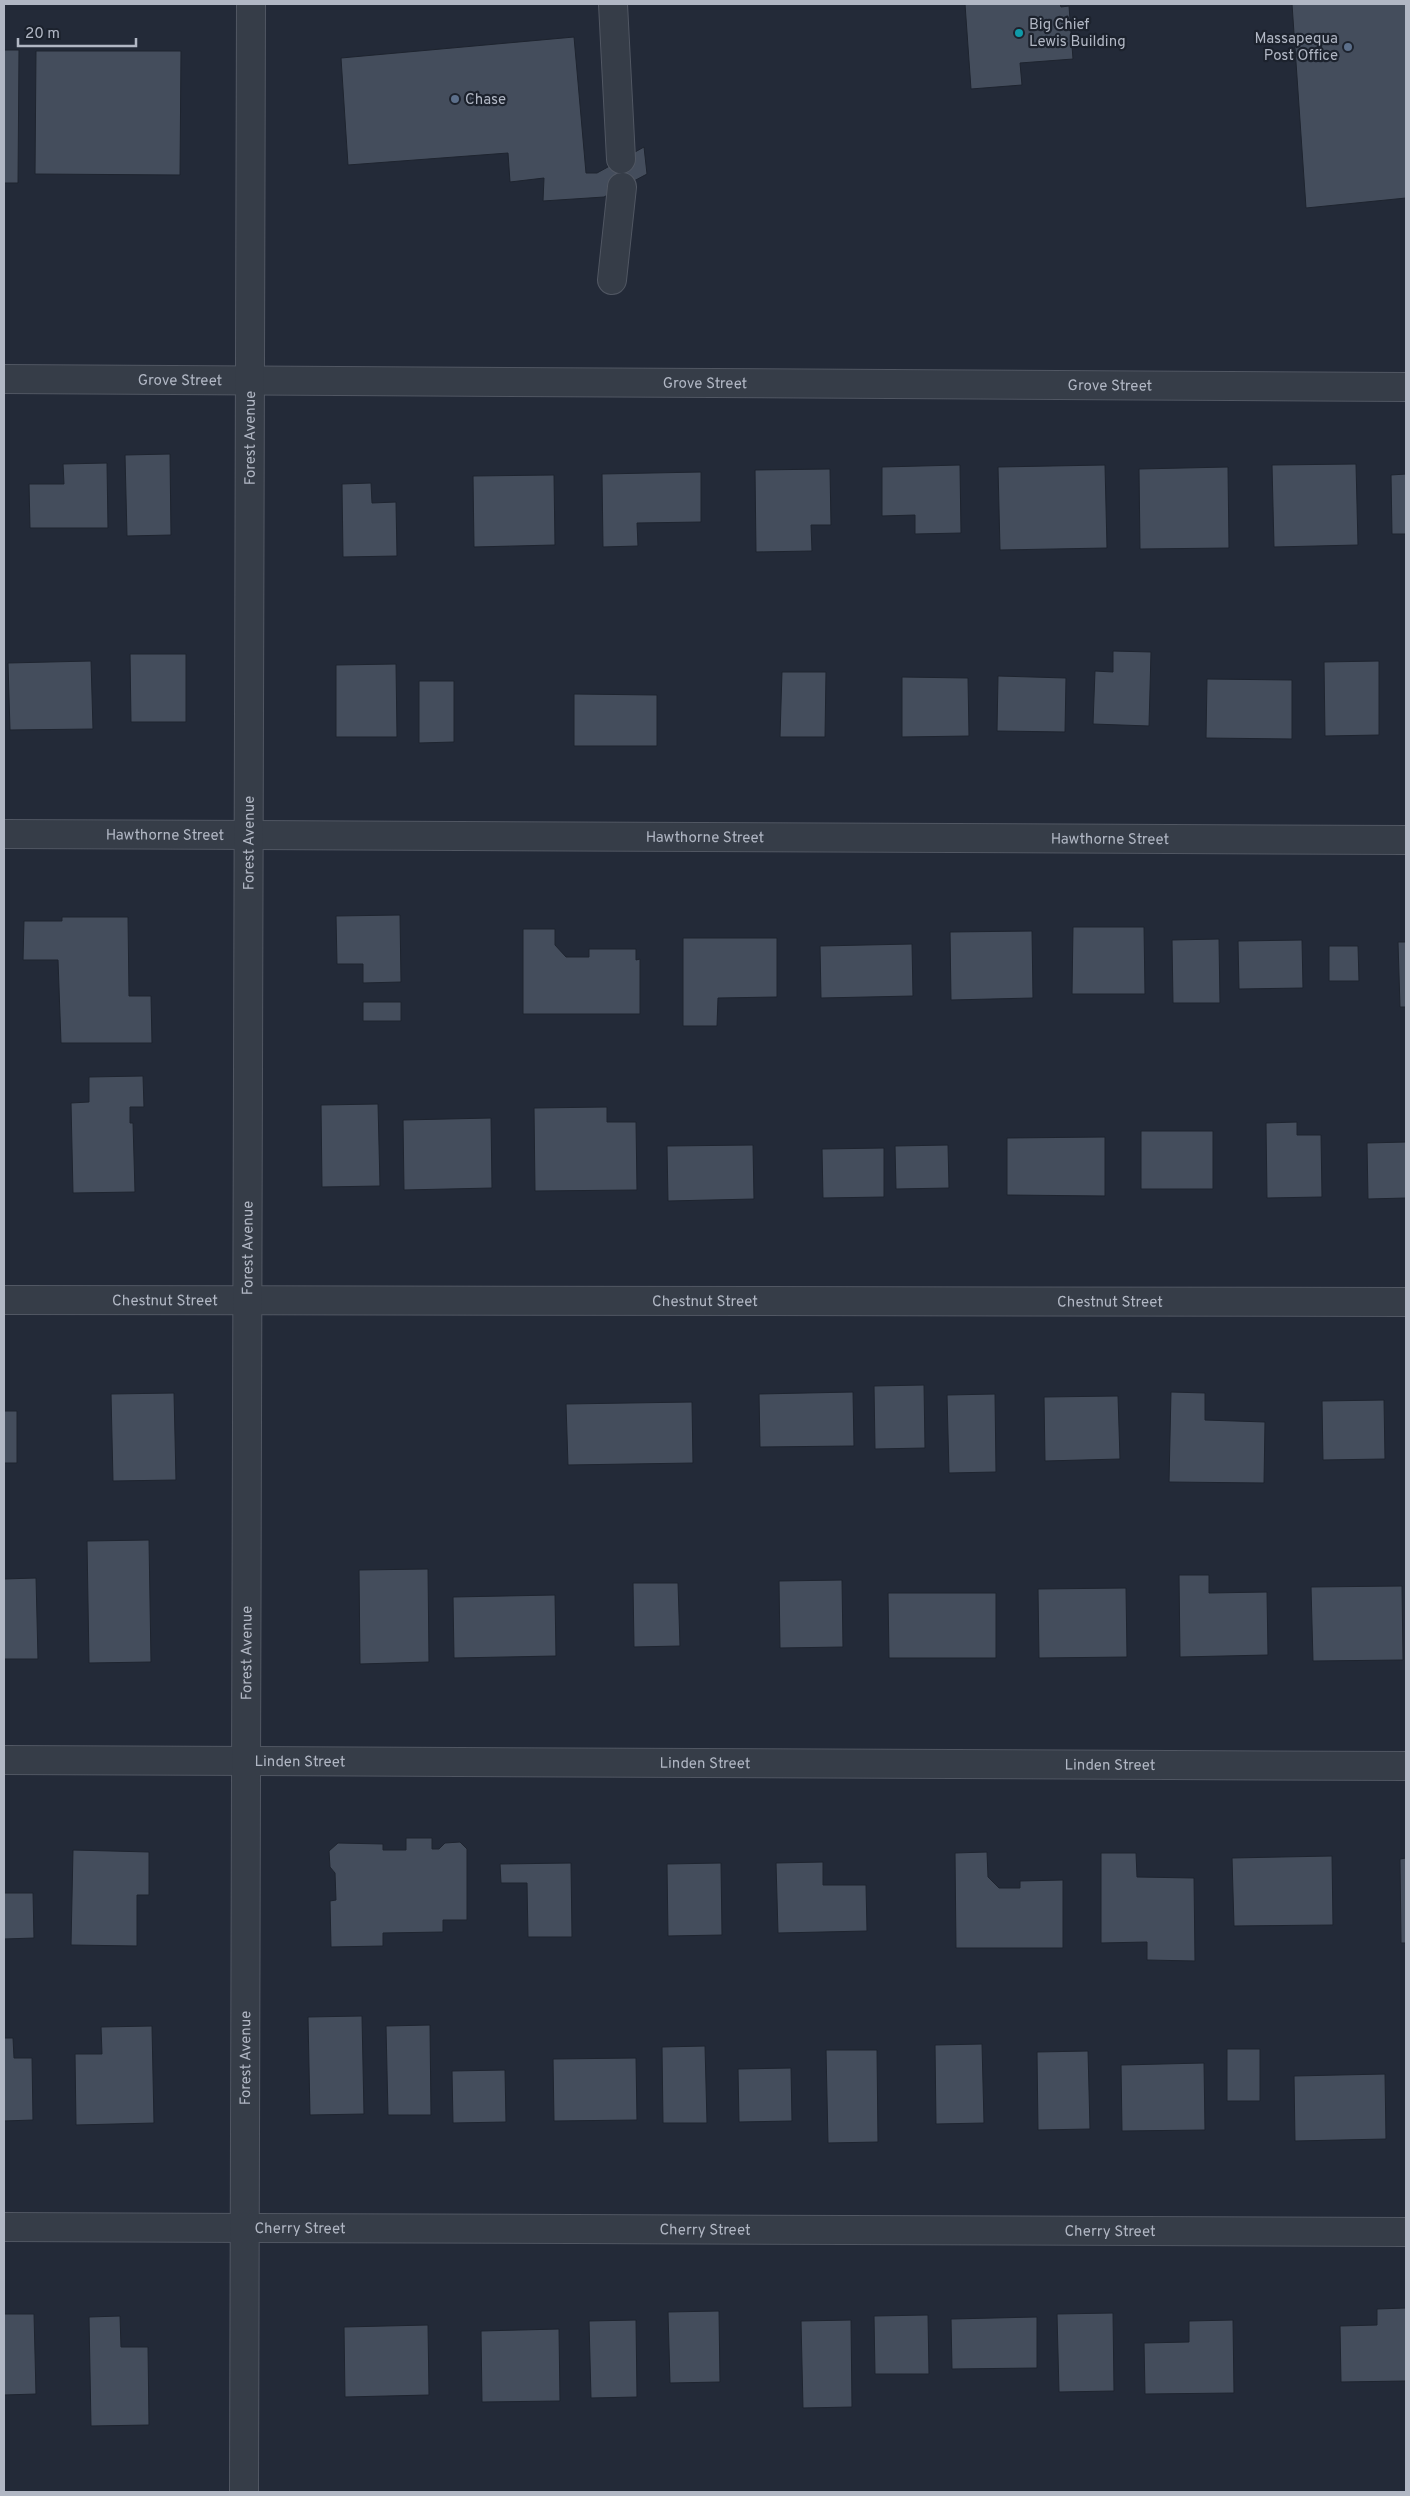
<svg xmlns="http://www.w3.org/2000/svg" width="1410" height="2496" font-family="Overpass,sans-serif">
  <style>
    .building { fill: #444d5c; stroke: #1e242f }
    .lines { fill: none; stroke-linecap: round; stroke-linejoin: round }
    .minor-casing { stroke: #515763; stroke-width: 30 }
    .minor { stroke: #363d48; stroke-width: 28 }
    .culture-dot { fill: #0f9aa8; stroke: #1c222d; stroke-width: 2 }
    .service-dot { fill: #5c6f8a; stroke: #1c222d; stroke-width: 2 }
    .labels { text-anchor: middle; stroke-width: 4.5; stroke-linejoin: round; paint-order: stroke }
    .poi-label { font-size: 15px; fill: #b1b7c4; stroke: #1c222d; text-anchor: start }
    .street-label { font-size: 15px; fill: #b1b7c4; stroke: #1c222d }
  </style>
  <rect width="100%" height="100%" fill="#232a38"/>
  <path class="building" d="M965,4H1060L1061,7L1069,6L1073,59L1020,63L1022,85L971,89Z
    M1292,4H1406V198L1306,208Z
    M574,37L586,173H597L644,147L647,174L604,197L543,201L544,178L510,182L508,153L348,165L341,58Z
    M4,50H19L18,183H4Z
    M36,51H181L180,175L35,174Z
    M170,454L171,535L127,536L125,455Z
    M107,463L108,528H30L29,484H64L63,464Z
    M1356,464L1358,545L1274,547L1272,465Z
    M960,465L961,533L915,534V515L882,516V467Z
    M1105,465L1107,548L1000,550L998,467Z
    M1228,467L1229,548L1140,549L1139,469Z
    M830,469L831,525H811L812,551L756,552L755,470Z
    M701,472V522L637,523L638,546L603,547L602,474Z
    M1406,474V534H1392L1391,475Z
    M554,475L555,545L474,547L473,476Z
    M371,483L372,503L396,502L397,556L343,557L342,484Z
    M1113,651L1151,652L1149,726L1093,724L1095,671L1113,672Z
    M130,654H186V722H131Z
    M91,661L93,729L10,730L8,663Z
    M1379,661V735L1325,736L1324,662Z
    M396,664L397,737H336V665Z
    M782,672H826L825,737H780Z
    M998,676L1066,678L1065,732L997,731Z
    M902,677L968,678L969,736L902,737Z
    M1207,679L1292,680V739L1206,738Z
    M419,681H454V742L419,743Z
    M574,694L657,695V746H574Z
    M400,915L401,982L363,983V964H337L336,916Z
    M62,917H128L129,996H151L152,1043H61L58,960H23L24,921H62Z
    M1073,927H1144L1145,994H1072Z
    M523,929H555V945L566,957H589V949H636V960L640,959V1014H523Z
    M1032,931L1033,998L951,1000L950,932Z
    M683,938H777V997L718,998L717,1026H683Z
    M1219,939L1220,1003H1173L1172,940Z
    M1302,940L1303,988L1239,989L1238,941Z
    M1398,942H1406V1007H1400Z
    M912,944L913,996L821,998L820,946Z
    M1329,946H1358L1359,981H1329Z
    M363,1002H401V1021H363Z
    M143,1076L144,1107H130V1123H133L135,1192L73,1193L71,1103L89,1102V1077Z
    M378,1104L380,1186L322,1187L321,1105Z
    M607,1107V1122H636L637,1190L535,1191L534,1108Z
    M491,1118L492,1188L404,1190L403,1120Z
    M1297,1122V1135H1321L1322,1197L1267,1198L1266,1123Z
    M1141,1131H1213V1189H1141Z
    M1105,1137V1196L1007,1195V1138Z
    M1406,1142V1198L1368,1199L1367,1143Z
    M753,1145L754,1199L668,1201L667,1146Z
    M948,1145L949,1188L896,1189L895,1146Z
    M884,1148V1197L823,1198L822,1149Z
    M924,1385L925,1448L875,1449L874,1386Z
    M853,1392L854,1446L760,1447L759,1394Z
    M1171,1392L1205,1393V1420L1265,1422L1264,1483L1169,1482Z
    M174,1393L176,1480L113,1481L111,1394Z
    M995,1394L996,1472L949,1473L947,1395Z
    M1118,1396L1120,1459L1045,1461L1044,1397Z
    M1384,1400L1385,1459L1323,1460L1322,1401Z
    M692,1402L693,1463L568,1465L566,1404Z
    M4,1411H17V1463H4Z
    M149,1540L151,1662L89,1663L87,1541Z
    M428,1569L429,1662L360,1664L359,1570Z
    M1179,1575H1209V1593L1267,1592L1268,1655L1180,1657Z
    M36,1578L38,1659H4V1579Z
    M842,1580L843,1647L780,1648L779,1581Z
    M633,1583H678L680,1646L634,1647Z
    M1402,1586L1403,1660L1313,1661L1311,1587Z
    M1126,1588L1127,1657L1039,1658L1038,1589Z
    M888,1593H996V1658H889Z
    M555,1595L556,1656L454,1658L453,1597Z
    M406,1838H432V1849H439L445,1843L460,1842L467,1849V1920H443V1932L383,1933V1946L331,1947L330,1901L336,1900L335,1873L330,1867L329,1851L338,1843L383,1844V1850H406Z
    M73,1850L149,1852V1895H137V1946L71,1945Z
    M987,1852L988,1877L999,1888H1020V1881L1063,1880V1948H956L955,1853Z
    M1101,1853H1136L1137,1877L1194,1878L1195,1961L1147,1960V1942L1101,1943Z
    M1332,1856L1333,1925L1234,1926L1232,1858Z
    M1406,1858V1943H1401L1400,1859Z
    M823,1862V1885H866L867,1931L778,1933L776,1863Z
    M571,1863L572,1937H528L527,1883H501L500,1864Z
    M721,1863L722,1935L668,1936L667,1864Z
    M4,1893H33L34,1938L4,1939Z
    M362,2016L364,2114L310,2115L308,2017Z
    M430,2025L431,2115H388L386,2026Z
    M152,2026L154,2123L76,2125L75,2054H102L101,2027Z
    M4,2038H13L14,2058H32L33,2120L4,2121Z
    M982,2044L984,2123L936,2124L935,2045Z
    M705,2046L707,2123H663L662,2047Z
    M1227,2049H1260V2101H1227Z
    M826,2050H877L878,2142L828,2143Z
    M1088,2051L1090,2129L1038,2130L1037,2052Z
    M636,2058L637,2120L554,2121L553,2059Z
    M1204,2063L1205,2130L1122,2131L1121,2065Z
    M791,2068L792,2121L739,2122L738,2069Z
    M505,2070L506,2122L453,2123L452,2071Z
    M1385,2074L1386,2139L1295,2141L1294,2076Z
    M1406,2308V2381L1341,2382L1340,2326L1377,2325V2309Z
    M719,2311L720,2382L670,2383L668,2312Z
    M1113,2313L1114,2391L1059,2392L1057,2314Z
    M4,2314H34L36,2394L4,2395Z
    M928,2315L929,2374H875L874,2316Z
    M120,2316L121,2347H148L149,2425L91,2426L89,2317Z
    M1037,2317V2368L952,2369L951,2319Z
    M636,2320L637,2397L591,2398L589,2321Z
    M851,2320L852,2407L803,2408L801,2321Z
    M1233,2320L1234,2393L1145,2394L1144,2343L1189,2342V2321Z
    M428,2325L429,2395L345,2397L344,2327Z
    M559,2329L560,2401L482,2402L481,2331Z"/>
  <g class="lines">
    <g class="minor-casing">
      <g id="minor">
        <path d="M613,4L621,159"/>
        <path d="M612,280L622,187"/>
        <path id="s1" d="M4,379L1406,387"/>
        <path id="s2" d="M4,834L1406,840"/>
        <path id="s3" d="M4,1300L1406,1302"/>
        <path id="s4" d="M4,1760L1406,1766"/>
        <path id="s5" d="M4,2227L1406,2232"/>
        <path id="s6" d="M244,2492L251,4"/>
      </g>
    </g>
    <use href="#minor" class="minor"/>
  </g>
  <circle class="culture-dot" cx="1019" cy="33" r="5"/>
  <g class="service-dot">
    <circle cx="1348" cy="47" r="5"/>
    <circle cx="455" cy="99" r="5"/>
  </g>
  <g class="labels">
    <g class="poi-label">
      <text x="1029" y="29">Big Chief<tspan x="1029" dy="17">Lewis Building</tspan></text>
      <text x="1338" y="43" text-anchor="end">Massapequa<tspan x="1338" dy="17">Post Office</tspan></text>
      <text x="465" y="104">Chase</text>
    </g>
    <g class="street-label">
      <text dy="5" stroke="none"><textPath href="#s1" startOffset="176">Grove Street</textPath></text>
      <text dy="5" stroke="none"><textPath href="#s1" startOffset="701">Grove Street</textPath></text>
      <text dy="5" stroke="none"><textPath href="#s1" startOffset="1106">Grove Street</textPath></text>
      <text dy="5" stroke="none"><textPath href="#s6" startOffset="2054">Forest Avenue</textPath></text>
      <text dy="5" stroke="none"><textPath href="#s2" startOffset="161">Hawthorne Street</textPath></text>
      <text dy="5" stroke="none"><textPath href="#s2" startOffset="701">Hawthorne Street</textPath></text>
      <text dy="5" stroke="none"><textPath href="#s2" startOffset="1106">Hawthorne Street</textPath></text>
      <text dy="5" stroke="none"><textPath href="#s6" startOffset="1649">Forest Avenue</textPath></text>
      <text dy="5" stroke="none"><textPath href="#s6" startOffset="1244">Forest Avenue</textPath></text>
      <text dy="5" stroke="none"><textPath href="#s3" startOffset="161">Chestnut Street</textPath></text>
      <text dy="5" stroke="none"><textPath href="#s3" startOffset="701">Chestnut Street</textPath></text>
      <text dy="5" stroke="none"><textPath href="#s3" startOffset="1106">Chestnut Street</textPath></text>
      <text dy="5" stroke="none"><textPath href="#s6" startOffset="839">Forest Avenue</textPath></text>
      <text dy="5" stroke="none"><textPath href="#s4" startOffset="296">Linden Street</textPath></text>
      <text dy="5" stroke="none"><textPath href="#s4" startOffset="701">Linden Street</textPath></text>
      <text dy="5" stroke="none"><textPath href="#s4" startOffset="1106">Linden Street</textPath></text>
      <text dy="5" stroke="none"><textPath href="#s6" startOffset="434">Forest Avenue</textPath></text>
      <text dy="5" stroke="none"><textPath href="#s5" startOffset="296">Cherry Street</textPath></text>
      <text dy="5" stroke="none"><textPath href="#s5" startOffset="701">Cherry Street</textPath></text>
      <text dy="5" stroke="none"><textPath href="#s5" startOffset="1106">Cherry Street</textPath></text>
    </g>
  </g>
  <rect width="1410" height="2496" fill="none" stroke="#b1b7c4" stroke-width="10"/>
  <path d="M18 38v8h118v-8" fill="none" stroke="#b1b7c4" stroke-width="2.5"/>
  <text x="25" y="38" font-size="15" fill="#b1b7c4" stroke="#1c222d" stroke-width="4" paint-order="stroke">20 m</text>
</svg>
